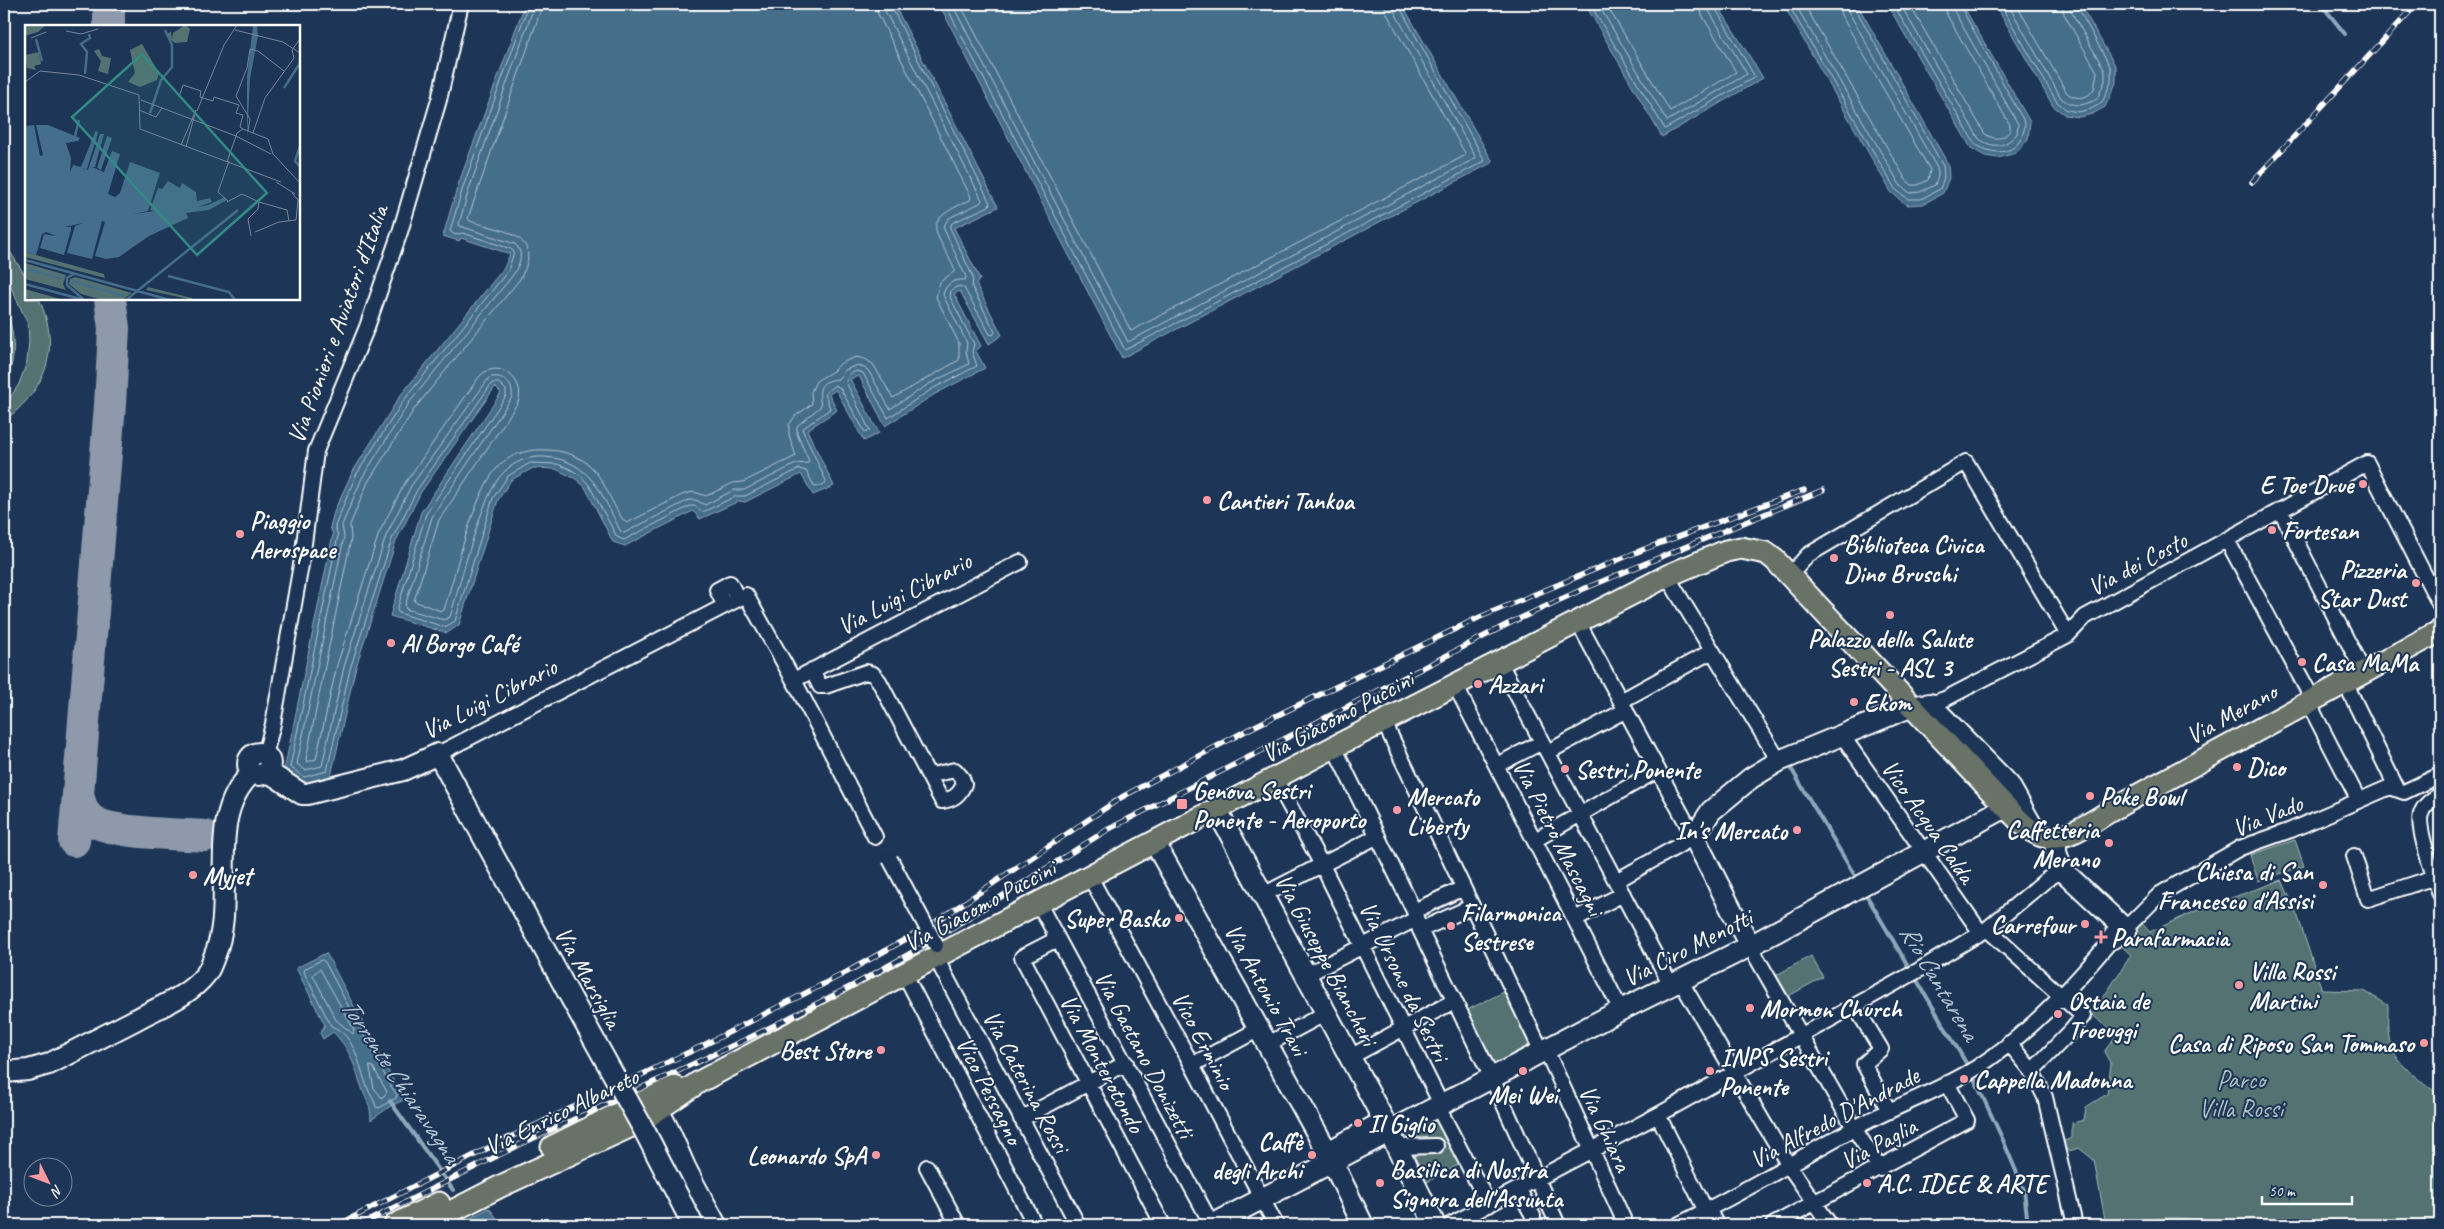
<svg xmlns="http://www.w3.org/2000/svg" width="2444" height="1229" font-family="Caveat,sans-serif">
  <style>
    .green { fill: #537271; stroke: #a9b8b8 }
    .water { fill: #446e8b; stroke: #8fa8b9 }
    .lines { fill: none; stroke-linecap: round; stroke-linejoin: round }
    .shore { stroke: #b4c5d1; stroke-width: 1 }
    .stream { stroke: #8fa8b9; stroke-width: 4 }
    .taxiway { stroke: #8e9aab; stroke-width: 32 }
    .street-casing { stroke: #fff; stroke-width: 18 }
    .secondary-casing { stroke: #fff; stroke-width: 24 }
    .primary-casing { stroke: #fff; stroke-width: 25 }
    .street { stroke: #1d3557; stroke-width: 14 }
    .secondary { stroke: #1d3557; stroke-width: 20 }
    .primary { stroke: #697266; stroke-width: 21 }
    .rail-casing { stroke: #fff; stroke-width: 5.5 }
    .rail { stroke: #1d3557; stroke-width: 4; stroke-dasharray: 11; stroke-linecap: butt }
    .street-bridge-casing { stroke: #fff; stroke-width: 18; stroke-linecap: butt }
    .secondary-bridge-casing { stroke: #fff; stroke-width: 24; stroke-linecap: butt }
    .street-bridge { stroke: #1d3557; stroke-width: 14 }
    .secondary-bridge { stroke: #1d3557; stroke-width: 20 }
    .poi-dot { fill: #ff9aa2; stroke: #1d3557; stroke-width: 2 }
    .labels { text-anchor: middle; stroke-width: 4; stroke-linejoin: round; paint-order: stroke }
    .street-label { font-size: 25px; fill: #fff; stroke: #1d3557 }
    .poi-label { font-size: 25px; font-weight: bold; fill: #fff; stroke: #1d3557; text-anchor: start }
    .park-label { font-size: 25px; fill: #b2c0bf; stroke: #1d3557 }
    .water-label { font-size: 26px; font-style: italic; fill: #b4c5d1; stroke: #1d3557 }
    .inset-river { fill: none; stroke: #446e8b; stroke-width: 2.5 }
    .inset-road { fill: none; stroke: #77869a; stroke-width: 1 }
    .view { fill: #338b84; fill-opacity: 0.15; stroke: #338b84; stroke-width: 2.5 }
    .inset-edge { fill: none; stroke: #fff; stroke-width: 2.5 }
  </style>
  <rect width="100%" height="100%" fill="#1d3557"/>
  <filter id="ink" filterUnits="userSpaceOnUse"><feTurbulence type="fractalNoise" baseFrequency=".02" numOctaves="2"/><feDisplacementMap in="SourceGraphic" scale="10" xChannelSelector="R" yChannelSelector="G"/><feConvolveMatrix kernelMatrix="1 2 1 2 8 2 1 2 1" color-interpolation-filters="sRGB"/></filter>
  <g filter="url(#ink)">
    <path class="green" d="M4,242L26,277V299H39C62,350 46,389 4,421V407L19,384L27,362L29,341L28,324L4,272Z
      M4,304C14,327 19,360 4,382Z
      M2295,840L2304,866L2258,881L2250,855Z
      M2282,880L2298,917L2322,990L2364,991L2388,1005C2388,1015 2387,1026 2389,1037C2392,1063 2421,1081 2440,1095V1225H2207C2174,1209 2140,1225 2106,1225L2094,1160L2079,1148L2068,1151L2062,1142L2072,1138V1123L2084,1120L2086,1107L2107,1094L2111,1064L2104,1052L2117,1034L2092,1015L2131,955L2115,940L2138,919L2150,932L2200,909Z
      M1811,956L1823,977L1785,998L1773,977Z
      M1506,991L1536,1051L1495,1071L1465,1011Z
      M1438,1112L1464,1162L1420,1186L1395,1136Z"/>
    <path class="water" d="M525,4H894L998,207L954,228L980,279L976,284L1002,335L989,344L960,291L954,294L981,346L976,351L985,368L935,394L885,426L859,376L850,379L879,433L864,441L836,390L829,394L837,410L807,430L834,486L813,495L801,474L745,502L739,501L700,519L693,511L625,546L613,542L585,487L576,479L556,469L533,468L511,480L498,500L459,625L447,633L390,616L421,512L501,393L495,387L421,492L396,541L355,670L331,776L304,783L284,771L333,534L330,527L335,509L352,473L400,396L504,268L510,254L461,238L459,241L443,236L458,185Z
      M939,4H1402L1493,162L1122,358Z
      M1585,4H1717L1763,78L1662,137Z
      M1783,4H1857L1948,164L1949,178L1943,193L1923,204L1906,205L1891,192Z
      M1887,4H1962L2030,122L2028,139L2016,153L1998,158L1985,156L1971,148Z
      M1995,4H2080L2116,67V83L2105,107L2092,114L2079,117L2065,115L2053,106Z
      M326,953L394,1082L407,1099L392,1105L371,1120C370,1102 368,1105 363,1091C354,1066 352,1051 333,1032L323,1039L320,1033L325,1025L296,968Z
      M489,1208L502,1225H462L460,1223Z"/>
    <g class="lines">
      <path class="shore" d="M529,4L463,187L450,231L455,235L463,233L511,249L514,252L508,271L404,400L356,475L335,526L338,536L290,767L304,777L327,771L350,669L392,539L417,490L492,383H499L506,390V396L426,514L397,610L399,613L445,627L455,621L493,498L508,476L530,463L557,464L568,468L580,475L589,485L617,537L624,540L690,506H695L703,512L736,496H745L799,469L806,471L815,487L825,484L826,481L802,429L830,409L825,393L835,385L840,388L865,432L870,431L846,382L849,374L857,371L863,373L888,418L932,389L977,366L972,352L974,344L950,297L951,290L959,286L964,288L990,334L993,335L995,332L972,287L973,277L950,228L952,223L989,206L990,203L890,4
        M535,4L469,189L459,224L460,226L515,244C525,253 519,265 513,275L409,403L362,478L342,525L344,537L297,764L305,770L322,766L344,667L386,536L411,486L489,378C502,373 514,384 512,397L432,517L405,606L406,609L444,620L450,617C460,585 482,492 504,472C515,461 530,456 545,457C592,460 602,496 621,532L624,533L689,500H696L705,505L734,490H744L796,464L808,463L809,461L797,434V426L821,406C818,390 818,381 838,379L845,370L858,365L868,370L890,409L929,384L969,364L966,352L967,343L943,295C945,284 954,279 965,280L966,277L943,227L949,218L980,203L982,200L885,11L884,4
        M543,4L468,218L470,221C502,231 546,234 520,279L415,408L368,482L350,525L351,539L306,759L307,762L316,759L337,665L379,533L405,483L479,377C497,356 529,381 517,404L439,520L414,601L441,611L444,610C456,572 473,495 497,468C509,454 529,449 545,450C561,450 575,454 588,464C606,478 615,516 627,523L684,494L694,492L706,496L733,483L743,482L796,456L789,435V425L795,416L812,404L811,392L816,381L833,371L841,363L856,357L865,359L873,364L893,398L959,360V343L936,297L940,282L955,271C937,228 917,224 970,200L971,197L878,14L876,4
        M945,4L1125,350L1485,161L1398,4
        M952,4L1128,342L1476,158L1394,11L1392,4
        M960,4L1131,331L1466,155L1387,14L1384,4
        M1590,4L1665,129L1755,77L1713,4
        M1598,4L1667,121L1747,74L1709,11L1707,4
        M1606,4L1670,111L1736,72L1702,15L1700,4
        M1788,4L1895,189L1908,199H1921L1940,189L1944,177L1943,166L1853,4
        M1795,4L1900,185L1910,193L1920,192L1935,185L1938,176L1937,168L1848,11L1846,4
        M1804,4L1906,180L1912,185H1918L1928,180L1930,170L1841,15L1839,4
        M1893,4L1975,144C1998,159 2023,153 2025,123L1959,4
        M1900,4L1979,139C1994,149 2005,147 2017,134L2018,124L1954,11L1952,4
        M1909,4L1985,134C1994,140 2002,140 2010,131V125L1947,15L1945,4
        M2000,4L2057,102L2067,110L2079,112L2091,109L2102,103L2111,82V68L2076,4
        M2008,4L2061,98C2073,108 2084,106 2097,99L2105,81V71L2071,11L2070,4
        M2016,4L2067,93C2076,100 2088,99 2094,89L2097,72L2064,14L2062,4
        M322,960L325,962L390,1085L397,1095L396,1098L379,1108L376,1107C375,1100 370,1095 368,1089C359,1067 356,1035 331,1026L304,972L305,969Z
        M320,969L354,1030L353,1034L336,1020L313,975Z
        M370,1066L373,1067L387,1092L382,1098L374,1088Z"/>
      <path class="stream" d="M2321,4L2345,34
        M1792,770L1858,881
        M1864,891L1911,971
        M1915,977L1969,1068
        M1972,1074L2003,1140L2024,1190L2028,1225
        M390,1101L453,1190"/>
      <path class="taxiway" d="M109,26V4
        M78,794L110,405L114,328L110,299
        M74,841L78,794C80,803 82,812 89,818C105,834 180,834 205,836"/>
      <g class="street-casing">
        <path id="street" d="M2280,510L2364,673
          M2227,540L2313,700
          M1790,575L1808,555L1966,462L2068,635
          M1667,576L1779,761
          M725,606L717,590L730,583L738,599
          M1578,622L1694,837L1616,881
          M1500,663L1671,985
          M812,670L820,686H826L866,672L873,674L879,681L942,801C954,799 959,795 964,784L962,778L955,770L932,775L927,772
          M794,680L1020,562
          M2345,682L2397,789
          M1455,685L1621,1010
          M1621,701L1712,651
          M2308,702L2358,799
          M1930,704L1945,699L2068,635L2085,617L2367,463L2440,605
          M1384,722L1542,1052
          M1841,734L1981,933
          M1334,747L1414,911L1420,930L1492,1078L1558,1225
          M1548,752L1626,710
          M438,754L746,595L798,688L875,837
          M265,755L273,724L302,559L316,451L367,327L400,232L439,100L461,4
          M1497,765L1542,742
          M1275,779L1322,865L1438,1098V1107L1489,1205
          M2440,795C2432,799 2424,804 2421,814C2416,828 2435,878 2440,894
          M1535,840L1658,770
          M2354,856L2368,899L2435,877
          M1090,877L1192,1065L1276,1225
          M1263,895L1378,836
          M1039,904L1212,1225
          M1414,911L1463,888
          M1575,919L1623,894
          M1987,929L2083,1016L2071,1031L2032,1071
          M1420,930L1471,907
          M2129,932L2125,929L2160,894L2240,848L2291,830L2390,787L2404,792L2440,775
          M1057,939L1022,957L1163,1225
          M1750,946L1854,1128L1880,1169
          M936,958L1078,1225
          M905,975L1035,1225
          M1306,975L1416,919
          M1680,980L1789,1166L1830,1225
          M1855,1006L1881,1049L1864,1064L1889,1111
          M2009,1043L2032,1071L2045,1097L2075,1225
          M1268,1044L1326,1013
          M1546,1050L1626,1225
          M1350,1057L1454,1001
          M1192,1065L1259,1029
          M1658,1115L1706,1211
          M1021,1119L1126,1063
          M1398,1147L1436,1146
          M1332,1162L1333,1146L1373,1124L1390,1133
          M927,1167L958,1225
          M1519,1190L1533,1216
          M1450,1225L1658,1115L1919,970L1987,929L2046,880L2062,870
          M1677,1225C1737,1196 1794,1161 1853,1129C1893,1107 1937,1092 1976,1068C2029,1034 2073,986 2113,938
          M1773,1225L1967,1120L1947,1083"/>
      </g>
      <g class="secondary-casing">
        <path id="secondary" d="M248 764a11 11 0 1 1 22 0a11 11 0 1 1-22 0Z
          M267,771L302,794H307L403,770L438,754L571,998
          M1217,810L1382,1117L1435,1225
          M2056,838V852L2062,870L2125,929L2113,938
          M1155,843L1328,1153L1363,1225
          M1750,946L1694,837L1711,811L1751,778L1779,761L1910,707L1930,704L2009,785L2036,833
          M4,1072L28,1070L49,1064C78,1049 108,1034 137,1019C161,1006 189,996 206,974C210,969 212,962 214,957C239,899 202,819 252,773
          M649,1098C666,1119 674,1143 685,1167C695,1187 706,1206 716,1225
          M1706,1211L1713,1225
          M1212,1225L1621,1010L1750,946L2006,807"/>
      </g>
      <g class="primary-casing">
        <path id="primary" d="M552,1147L674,1086
          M395,1225L439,1203
          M425,1225L501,1186L638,1123L699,1082L1334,747L1667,576L1726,551L1741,548L1766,553L1775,560L2006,807C2017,818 2030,834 2046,837C2067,842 2102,815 2120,805L2440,631"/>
      </g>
      <use href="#street" class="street"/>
      <use href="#secondary" class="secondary"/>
      <use href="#primary" class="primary"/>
      <g class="rail-casing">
        <path id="rail" d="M2252,182L2417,4
          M338,1225L502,1141L702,1046L847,972L931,925L1122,797L1253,727L1480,617L1642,550L1804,490
          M360,1225L523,1143L753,1036L854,985L920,948L1107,830L1508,624L1581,590L1823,490"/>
      </g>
      <use href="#rail" class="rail"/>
      <g class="street-bridge-casing">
        <path id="street-bridge" d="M890,859L936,945"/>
      </g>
      <g class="secondary-bridge-casing">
        <path id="secondary-bridge" d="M571,998L644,1130L693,1225"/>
      </g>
      <use href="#street-bridge" class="street-bridge"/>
      <use href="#secondary-bridge" class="secondary-bridge"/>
    </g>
  </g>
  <g class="poi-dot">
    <circle cx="2363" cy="484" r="5"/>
    <circle cx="1207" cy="500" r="5"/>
    <circle cx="2272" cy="530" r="5"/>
    <circle cx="240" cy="534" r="5"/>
    <circle cx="1834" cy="558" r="5"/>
    <circle cx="2416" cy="583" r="5"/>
    <circle cx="1890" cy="615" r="5"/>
    <circle cx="391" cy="643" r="5"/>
    <circle cx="2302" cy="662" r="5"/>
    <circle cx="1478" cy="684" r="5"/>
    <circle cx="1854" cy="702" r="5"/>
    <circle cx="2237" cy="767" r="5"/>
    <circle cx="1565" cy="769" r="5"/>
    <circle cx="2090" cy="796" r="5"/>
    <rect x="1176" y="798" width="12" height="12" rx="2.5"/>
    <circle cx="1397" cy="810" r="5"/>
    <circle cx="1797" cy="830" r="5"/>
    <circle cx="2109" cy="843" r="5"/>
    <circle cx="193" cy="875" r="5"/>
    <circle cx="2323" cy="885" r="5"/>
    <circle cx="1179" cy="918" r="5"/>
    <circle cx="2085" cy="924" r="5"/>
    <circle cx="1451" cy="926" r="5"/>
    <path d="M2098.5 929.5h5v5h5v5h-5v5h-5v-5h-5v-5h5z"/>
    <circle cx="2239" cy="985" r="5"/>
    <circle cx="1750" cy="1008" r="5"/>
    <circle cx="2058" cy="1014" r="5"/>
    <circle cx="2424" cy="1043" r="5"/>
    <circle cx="881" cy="1050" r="5"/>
    <circle cx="1523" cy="1071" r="5"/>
    <circle cx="1710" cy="1071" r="5"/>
    <circle cx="1964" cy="1079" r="5"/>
    <circle cx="1358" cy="1123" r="5"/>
    <circle cx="876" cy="1155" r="5"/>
    <circle cx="1312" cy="1155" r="5"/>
    <circle cx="1380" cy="1183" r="5"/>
    <circle cx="1867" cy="1183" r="5"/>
  </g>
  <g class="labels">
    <g class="street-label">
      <text transform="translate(337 324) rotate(-70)" y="9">Via Pionieri e Aviatori d'Italia</text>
      <text transform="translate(2137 563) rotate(-28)" y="9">Via dei Costo</text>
      <text transform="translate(904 593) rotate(-28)" y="9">Via Luigi Cibrario</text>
      <text transform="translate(489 698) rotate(-27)" y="9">Via Luigi Cibrario</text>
      <text transform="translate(2231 713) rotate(-29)" y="9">Via Merano</text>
      <text transform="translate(1337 716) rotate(-28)" y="9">Via Giacomo Puccini</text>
      <text transform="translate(2267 815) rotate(-22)" y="9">Via Vado</text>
      <text transform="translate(1929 821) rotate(55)" y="9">Vico Acqua Calda</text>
      <text transform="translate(1559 837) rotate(63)" y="9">Via Pietro Mascagni</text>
      <text transform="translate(979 905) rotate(-28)" y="9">Via Giacomo Puccini</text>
      <text transform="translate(1687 947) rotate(-27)" y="9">Via Ciro Menotti</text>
      <text transform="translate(1327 959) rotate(62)" y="9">Via Giuseppe Biancheri</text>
      <text transform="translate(589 977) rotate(61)" y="9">Via Marsiglia</text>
      <text transform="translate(1405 981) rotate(64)" y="9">Via Ursone da Sestri</text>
      <text transform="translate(1267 989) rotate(61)" y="9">Via Antonio Travi</text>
      <text transform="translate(1204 1040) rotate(62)" y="9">Vico Erminio</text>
      <text transform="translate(1145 1054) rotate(62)" y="9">Via Gaetano Donizetti</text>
      <text transform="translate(1103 1063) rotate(62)" y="9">Via Monterotondo</text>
      <text transform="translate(1027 1081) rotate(62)" y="9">Via Caterina Rossi</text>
      <text transform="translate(990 1090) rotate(63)" y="9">Vico Pessagno</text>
      <text transform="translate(561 1111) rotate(-26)" y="9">Via Enrico Albareto</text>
      <text transform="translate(1834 1117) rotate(-28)" y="9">Via Alfredo D'Andrade</text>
      <text transform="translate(1606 1128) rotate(65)" y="9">Via Ghiara</text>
      <text transform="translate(1878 1143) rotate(-28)" y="9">Via Paglia</text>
    </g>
    <g class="poi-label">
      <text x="2353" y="493" text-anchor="end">E Toe Drue</text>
      <text x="1217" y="509">Cantieri Tankoa</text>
      <text x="250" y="529">Piaggio<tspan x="250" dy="29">Aerospace</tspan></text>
      <text x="2282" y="539">Fortesan</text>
      <text x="1844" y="553">Biblioteca Civica<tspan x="1844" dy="29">Dino Bruschi</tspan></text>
      <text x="2406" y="578" text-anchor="end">Pizzeria<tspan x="2406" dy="29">Star Dust</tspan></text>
      <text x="1890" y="647" text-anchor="middle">Palazzo della Salute<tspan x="1890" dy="29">Sestri - ASL 3</tspan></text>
      <text x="401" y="652">Al Borgo Café</text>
      <text x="2312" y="671">Casa MaMa</text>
      <text x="1488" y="693">Azzari</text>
      <text x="1864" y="711">Ekom</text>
      <text x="2247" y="776">Dico</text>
      <text x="1575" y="778">Sestri Ponente</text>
      <text x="1193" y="799">Genova Sestri<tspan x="1193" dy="29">Ponente - Aeroporto</tspan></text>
      <text x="1407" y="805">Mercato<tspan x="1407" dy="29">Liberty</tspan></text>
      <text x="2100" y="805">Poke Bowl</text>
      <text x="2099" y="838" text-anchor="end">Caffetteria<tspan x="2099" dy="29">Merano</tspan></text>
      <text x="1787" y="839" text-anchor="end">In's Mercato</text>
      <text x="2313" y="880" text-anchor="end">Chiesa di San<tspan x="2313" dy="29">Francesco d'Assisi</tspan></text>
      <text x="203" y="884">Myjet</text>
      <text x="1461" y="921">Filarmonica<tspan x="1461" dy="29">Sestrese</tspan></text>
      <text x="1169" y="927" text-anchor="end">Super Basko</text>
      <text x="2075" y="933" text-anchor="end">Carrefour</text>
      <text x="2111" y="946">Parafarmacia</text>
      <text x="2249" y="980">Villa Rossi<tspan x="2249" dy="29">Martini</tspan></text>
      <text x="2068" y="1009">Ostaia de<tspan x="2068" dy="29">Troeuggi</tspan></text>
      <text x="1760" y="1017">Mormon Church</text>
      <text x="2414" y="1052" text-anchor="end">Casa di Riposo San Tommaso</text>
      <text x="871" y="1059" text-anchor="end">Best Store</text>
      <text x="1720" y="1066">INPS Sestri<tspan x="1720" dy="29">Ponente</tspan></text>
      <text x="1974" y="1088">Cappella Madonna</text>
      <text x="1523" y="1103" text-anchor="middle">Mei Wei</text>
      <text x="1368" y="1132">Il Giglio</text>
      <text x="1302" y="1150" text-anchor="end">Caffè<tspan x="1302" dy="29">degli Archi</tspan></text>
      <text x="866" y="1164" text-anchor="end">Leonardo SpA</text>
      <text x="1390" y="1178">Basilica di Nostra<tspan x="1390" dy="29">Signora dell'Assunta</tspan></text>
      <text x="1877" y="1192">A.C. IDEE &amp; ARTE</text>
    </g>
    <g class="park-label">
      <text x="2241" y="1088">Parco<tspan x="2241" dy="29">Villa Rossi</tspan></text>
    </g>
    <g class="water-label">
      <text transform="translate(1940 982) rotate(59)" y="9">Rio Cantarena</text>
      <text transform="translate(401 1080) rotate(56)" y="9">Torrente Chiaravagna</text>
    </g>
  </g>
  <g transform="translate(25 25)">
    <rect width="275" height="275" fill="#1d3557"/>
    <path d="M0,0H21L13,7L0,11ZM160,0L165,4L162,17L150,18L143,13V8L146,7L147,14L148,8ZM117,19L134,48L132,55L115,62L103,57L110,48L105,25ZM74,24L77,31L86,33L83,49L73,46L76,36L69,26ZM14,27L16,39L9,41L11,45L2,43L0,30ZM0,227L79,249L80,253L0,232ZM0,238L41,250L38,259L41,265L0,254ZM50,252L58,254L107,268L97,275H78L56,269L44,259L45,254ZM123,262L167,273L168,275L121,265ZM0,264L39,275L0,273Z" fill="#537271"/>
    <path d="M228,0H232L233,11L225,54L222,114V52ZM9,100L15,131L18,130L11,100H23L55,113L53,116L41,118L46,133L45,147L48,140L56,142L71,105L73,108L62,144L57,143L63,145L75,109H79L70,142H67L79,147L87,126L95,129L83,169L90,172L95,168L105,137L135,148L123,186L108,189L129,186L125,185L133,163L137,164L143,156L155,163L157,158L171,167L172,176L185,173L187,177L173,182L183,180L200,172L202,175L184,185L161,188L163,193L124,211L94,232L81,234L70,231L80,197L77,196L67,234L42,228L50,201L58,198L40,202H46V205L39,230L15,223L19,209L31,211L21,207L17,209L11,230L0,227V101ZM82,111L87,113L76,145L72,143Z" fill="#446e8b"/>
    <path class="inset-river" d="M11,14L17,36M60,49L62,27L56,19L65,13L64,9M259,63L275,38M125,88L136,55L147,42V20L140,5M50,111L54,95M275,121L270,136L275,142M0,235L145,275M0,244L36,253M49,249L42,253V260L58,274M143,251L204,267L210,275M47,256L99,271M0,259L59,275M101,275L213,185"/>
    <path class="inset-road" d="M210,5L258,17L275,28M41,6L56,9L73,4M6,13L21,7M0,57L15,46L54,50L114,70L115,104L256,157M154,72L158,60L176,66L175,72L178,73L188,76L189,72L214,80L211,88L218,90L215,102L218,104M116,75L211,111M114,85L131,92L137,83M172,86L199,20L212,0M223,106L225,94L211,71L222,43L225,24L233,26L259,46M228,108L240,73L269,33L267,25L275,14M211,111L246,129M156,120L171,85L161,122M202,137L212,108L218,104L243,114L248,129L275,158M251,157L270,169M203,176L193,167L204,136M202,177L217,169L234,177M234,177L262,185L264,196M230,207L254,197L271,195L273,175L267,168M226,211L223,194L233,184L234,177"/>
    <path class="view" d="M117,29L242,168L172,230L47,92Z"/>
    <rect width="275" height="275" class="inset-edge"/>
  </g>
  <rect width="2444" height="1229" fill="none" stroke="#1d3557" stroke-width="20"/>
  <rect x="10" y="10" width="2424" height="1209" fill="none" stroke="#fff" stroke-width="2" filter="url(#ink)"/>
  <g transform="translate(48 1182) rotate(132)"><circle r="24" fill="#1d3557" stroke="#77869a"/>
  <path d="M0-4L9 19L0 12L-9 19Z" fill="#ff9aa2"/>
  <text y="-8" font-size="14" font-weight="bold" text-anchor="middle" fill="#ffffff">N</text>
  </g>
  <path d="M2262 1196v8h90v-8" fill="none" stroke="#ffffff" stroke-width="2.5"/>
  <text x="2269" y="1196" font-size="15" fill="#ffffff" stroke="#1d3557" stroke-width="4" paint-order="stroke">50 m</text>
</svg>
